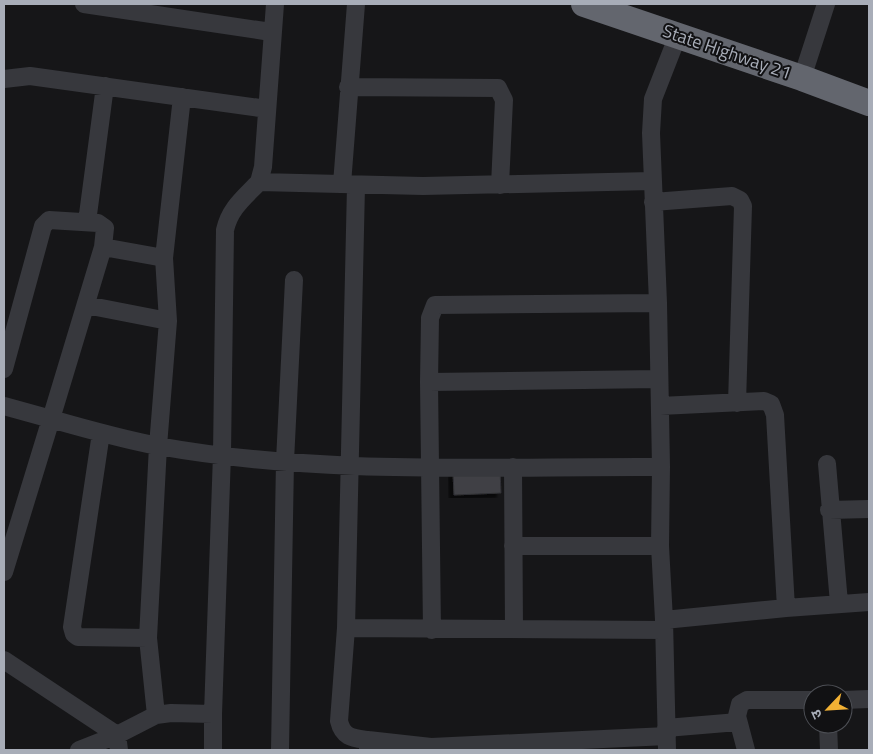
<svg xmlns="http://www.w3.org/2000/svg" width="873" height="754" font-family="'Titillium Web','Noto Sans Devanagari',sans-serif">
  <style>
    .building { fill: #404145; stroke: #303034; filter: url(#shadow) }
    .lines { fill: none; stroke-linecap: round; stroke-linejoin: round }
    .minor { stroke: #37383d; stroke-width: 18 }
    .highway { stroke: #63666e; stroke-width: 26 }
    .labels { text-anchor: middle; stroke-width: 4; stroke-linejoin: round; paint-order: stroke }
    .street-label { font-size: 18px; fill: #a8adb8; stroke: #111113 }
  </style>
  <defs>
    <filter id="shadow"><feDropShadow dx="-4.5" dy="4.5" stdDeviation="1" flood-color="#0009"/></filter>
  </defs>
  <rect width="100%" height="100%" fill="#161618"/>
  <path class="building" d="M500,470L501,493L454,495L453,472Z"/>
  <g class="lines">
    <path class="minor" d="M84,4L271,32
      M275,4L263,167L259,182L423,186L652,181
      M802,78L826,4
      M4,79L30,76L267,109
      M348,87L498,88L504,100L500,185
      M342,184L356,4
      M356,186L346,628L339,721C343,738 353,738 368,740V750
      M653,202L732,196L740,200L743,206L737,403
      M87,222L105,86
      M164,258L103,247L51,419C86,429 122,439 158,446C324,476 494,466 661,467
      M86,305L168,321
      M4,369L43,226L49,220L98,223L105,228L103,247
      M429,382L659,379
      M4,406L51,419L4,572
      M660,406L764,401L771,404L775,415L786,608L664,620
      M101,433L72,627L74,634L78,637L148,638
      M827,464L839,603
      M513,467L514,628
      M829,510L869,509
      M513,546H660
      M786,608L869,602
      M346,628L664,630
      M432,630L429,382L430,318L435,305L658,303
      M4,660L117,735L119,750
      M843,700L869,699
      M156,715L148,638L158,446L168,321L164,258L182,97
      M828,724L829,750
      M666,728L738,722
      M368,740L431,747L667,736
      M79,750L117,735L156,715L171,713L213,714L222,454L225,230C230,208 244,198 259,182
      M213,750V714
      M280,750L285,461L294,280
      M667,750L664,620L660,546L661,467L658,303L651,133L653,99L678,35
      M746,750L737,716L740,704L747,700H813"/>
    <path class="highway" d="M584,4L802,78L869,103"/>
  </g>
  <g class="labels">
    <g class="street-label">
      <text transform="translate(727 52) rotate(19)" y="6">State Highway 21</text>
    </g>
  </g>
  <rect width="873" height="754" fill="none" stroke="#a8adb8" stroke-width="10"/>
  <g transform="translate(828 709) rotate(245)"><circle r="24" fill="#111113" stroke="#4d4f55"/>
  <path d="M0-4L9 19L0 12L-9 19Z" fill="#f2b134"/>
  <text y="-8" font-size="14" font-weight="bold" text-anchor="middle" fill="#a8adb8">उ</text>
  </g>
</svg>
